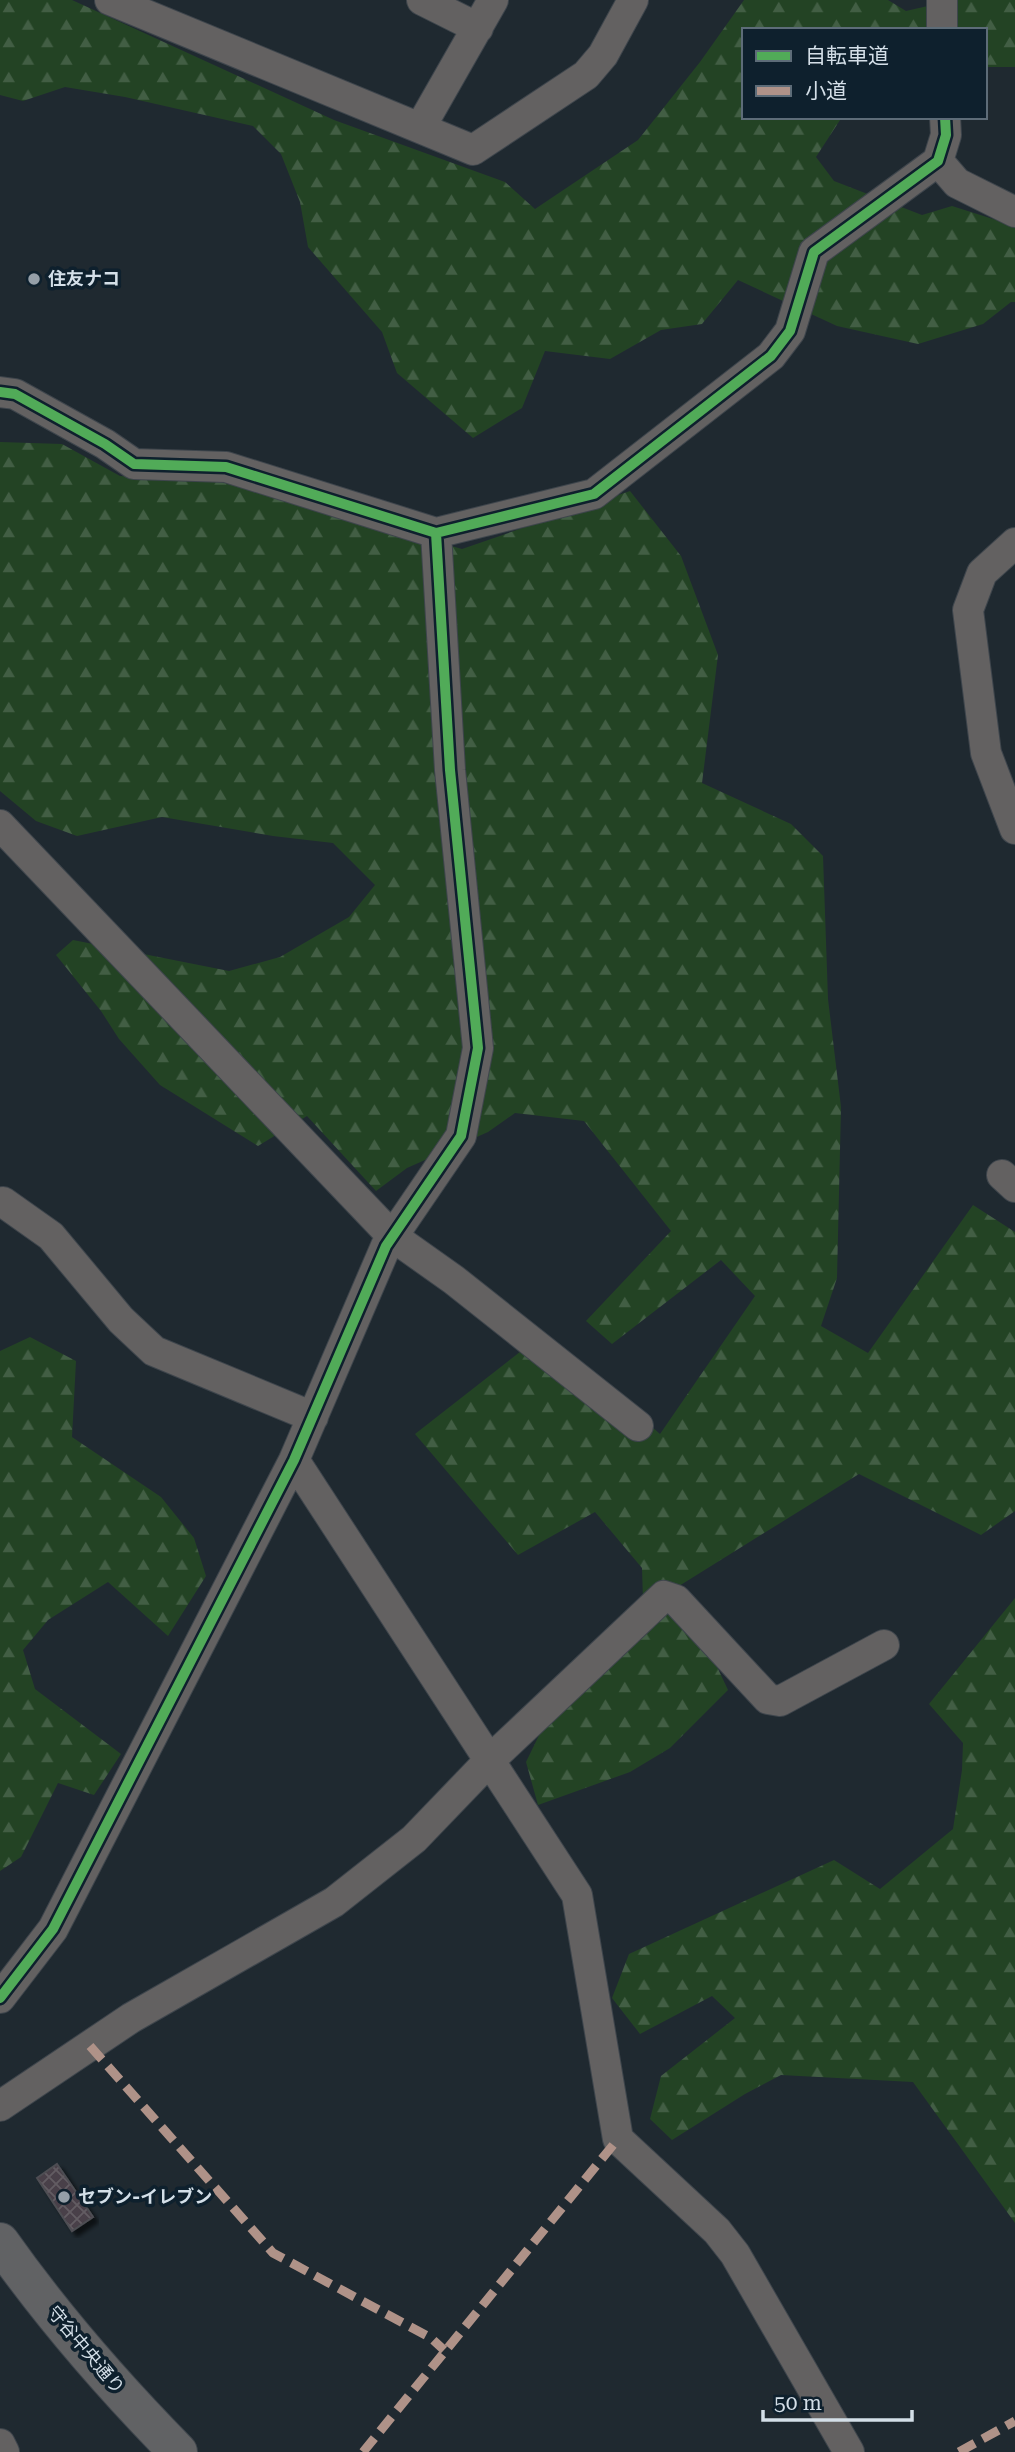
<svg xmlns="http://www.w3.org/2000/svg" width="1015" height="2452" font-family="'Roboto Serif','Noto Sans JP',serif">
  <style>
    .forest { fill: url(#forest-firs) }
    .building { fill: url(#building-cross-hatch); stroke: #4e4e53; stroke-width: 2; filter: url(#shadow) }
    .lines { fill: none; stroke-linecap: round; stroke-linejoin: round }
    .minor-casing { stroke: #3e454c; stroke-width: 32 }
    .major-casing { stroke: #3e454c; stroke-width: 40 }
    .minor { stroke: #636161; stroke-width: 30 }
    .major { stroke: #616264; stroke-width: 38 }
    .quiet { stroke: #af9288; stroke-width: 9; stroke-dasharray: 18 9; stroke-linecap: butt }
    .cycleway-casing { stroke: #0e202d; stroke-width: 15 }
    .cycleway { stroke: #51ab58; stroke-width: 10 }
    .poi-dot { fill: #959fa8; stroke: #0e202d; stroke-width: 2.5 }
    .labels { text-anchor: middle; stroke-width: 7; stroke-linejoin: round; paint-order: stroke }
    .poi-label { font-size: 18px; font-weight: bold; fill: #d4dfe8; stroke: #0e202d; text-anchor: start }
    .street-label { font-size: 18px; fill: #d4dfe8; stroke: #0e202d }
  </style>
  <defs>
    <pattern id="forest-firs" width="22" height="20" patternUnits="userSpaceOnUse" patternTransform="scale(1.75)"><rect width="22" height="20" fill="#234324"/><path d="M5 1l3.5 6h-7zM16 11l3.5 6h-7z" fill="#425e44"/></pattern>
    <pattern id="building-cross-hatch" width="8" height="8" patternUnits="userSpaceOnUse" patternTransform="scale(1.75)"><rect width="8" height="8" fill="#484048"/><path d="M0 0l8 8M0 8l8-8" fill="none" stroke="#625b62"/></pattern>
    <filter id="shadow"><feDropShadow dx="5" dy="5" stdDeviation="2" flood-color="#0009"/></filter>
  </defs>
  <rect width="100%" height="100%" fill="#1f2930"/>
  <path class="forest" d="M0,0H72L334,120L505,182L535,209L638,140L700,62L744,0H888L906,11L954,0H1015V67H985V30H744V117H842L816,157L834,181L922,215L952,206L1015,226V302H1011L983,324L918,344L837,326L738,280L702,324L661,330L610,359L545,351L522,408L473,438L397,373L382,332L308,247L300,202L281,154L253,126L125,97L65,87L23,101L0,95Z
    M0,442L62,444L120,476L223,482L462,549L630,491L681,556L718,655L702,783L791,824L823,856L828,999L841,1107L837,1278L821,1326L868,1353L973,1205L1015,1232V1511L981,1535L859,1474L679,1586L728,1690L670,1748L630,1772L538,1805L526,1762L547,1719L643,1600L642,1568L595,1512L518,1555L415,1434L534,1341L562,1348L660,1434L755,1296L721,1260L612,1344L586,1321L671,1231L584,1121L515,1113L488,1132L407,1168L376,1191L307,1116L258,1146L160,1085L119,1039L101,1011L56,955L73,940L229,971L280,957L349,917L375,885L333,843L273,836L162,817L77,836L36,821L0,791Z
    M30,1337L76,1361L72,1437L161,1497L194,1538L206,1576L168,1636L108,1582L48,1620L23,1650L35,1689L121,1754L94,1795L58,1783L21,1857L0,1871V1351Z
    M1015,1598V2223L913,2082L781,2075L745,2094L672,2140L650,2119L661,2076L735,2018L712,1996L640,2034L612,1998L629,1954L834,1860L880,1889L953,1829L962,1770L963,1743L929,1704Z"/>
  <path class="building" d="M57,2164L93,2217L72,2231L37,2178Z"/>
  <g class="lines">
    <g class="minor-casing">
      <path id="minor" d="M110,0L473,150L586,75L603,55L633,0
        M422,0L478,28
        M942,0V30
        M420,128L493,0
        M938,161L957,183L1015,212
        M0,392L15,394L105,444L134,464L226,467L436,533L594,494L771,356L790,331L814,252L938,161L946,135L945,117
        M1015,543L982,573L968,610L986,753L1015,829
        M0,825L392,1236L454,1280L638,1426
        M1002,1175L1015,1187
        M0,1203L3,1202L51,1236L121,1320L154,1351L313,1417
        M294,1460L577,1895L618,2139L717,2231L735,2254L849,2452
        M0,1998L53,1929L294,1460L386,1246L461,1136L478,1048L450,770L436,533
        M0,2106L131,2018L334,1902L414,1839L489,1761L664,1596L676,1600L768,1699L780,1701L884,1645
        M0,2444L4,2452"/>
    </g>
    <g class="major-casing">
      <path id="major" d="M0,2242C53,2317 114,2387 178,2452"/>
    </g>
    <use href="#minor" class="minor"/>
    <use href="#major" class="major"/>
    <path class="quiet" d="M90,2046L273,2253L431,2338L444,2350
      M363,2452L618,2139
      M959,2452L1015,2421"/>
    <g class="cycleway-casing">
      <path id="cycleway" d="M0,392L15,394L105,444L134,464L226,467L436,533L594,494L771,356L790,331L814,252L938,161L946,135L945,117
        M0,1998L53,1929L294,1460L386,1246L461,1136L478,1048L450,770L436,533"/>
    </g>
    <use href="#cycleway" class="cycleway"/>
  </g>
  <g class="poi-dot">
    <circle cx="34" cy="279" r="7"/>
    <circle cx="64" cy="2197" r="7"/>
  </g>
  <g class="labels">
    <g class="poi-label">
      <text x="48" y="285">住友ナコ</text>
      <text x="78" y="2203">セブン-イレブン</text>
    </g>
    <g class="street-label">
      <text transform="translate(86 2350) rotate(50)" y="6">守谷中央通り</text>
    </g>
  </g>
  <rect x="742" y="28" width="245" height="91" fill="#0e202d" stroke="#5d6c78" stroke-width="2"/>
  <rect x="756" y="51" width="35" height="10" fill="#51ab58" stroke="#5d6c78" stroke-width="2"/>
  <text x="805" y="63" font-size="21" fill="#d4dfe8">自転車道</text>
  <rect x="756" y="86" width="35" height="10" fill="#af9288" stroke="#5d6c78" stroke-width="2"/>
  <text x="805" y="98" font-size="21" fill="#d4dfe8">小道</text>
  <path d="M763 2410v10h149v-10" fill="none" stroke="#d4dfe8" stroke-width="3.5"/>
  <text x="774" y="2410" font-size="21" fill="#d4dfe8" stroke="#0e202d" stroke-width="5" paint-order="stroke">50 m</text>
</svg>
